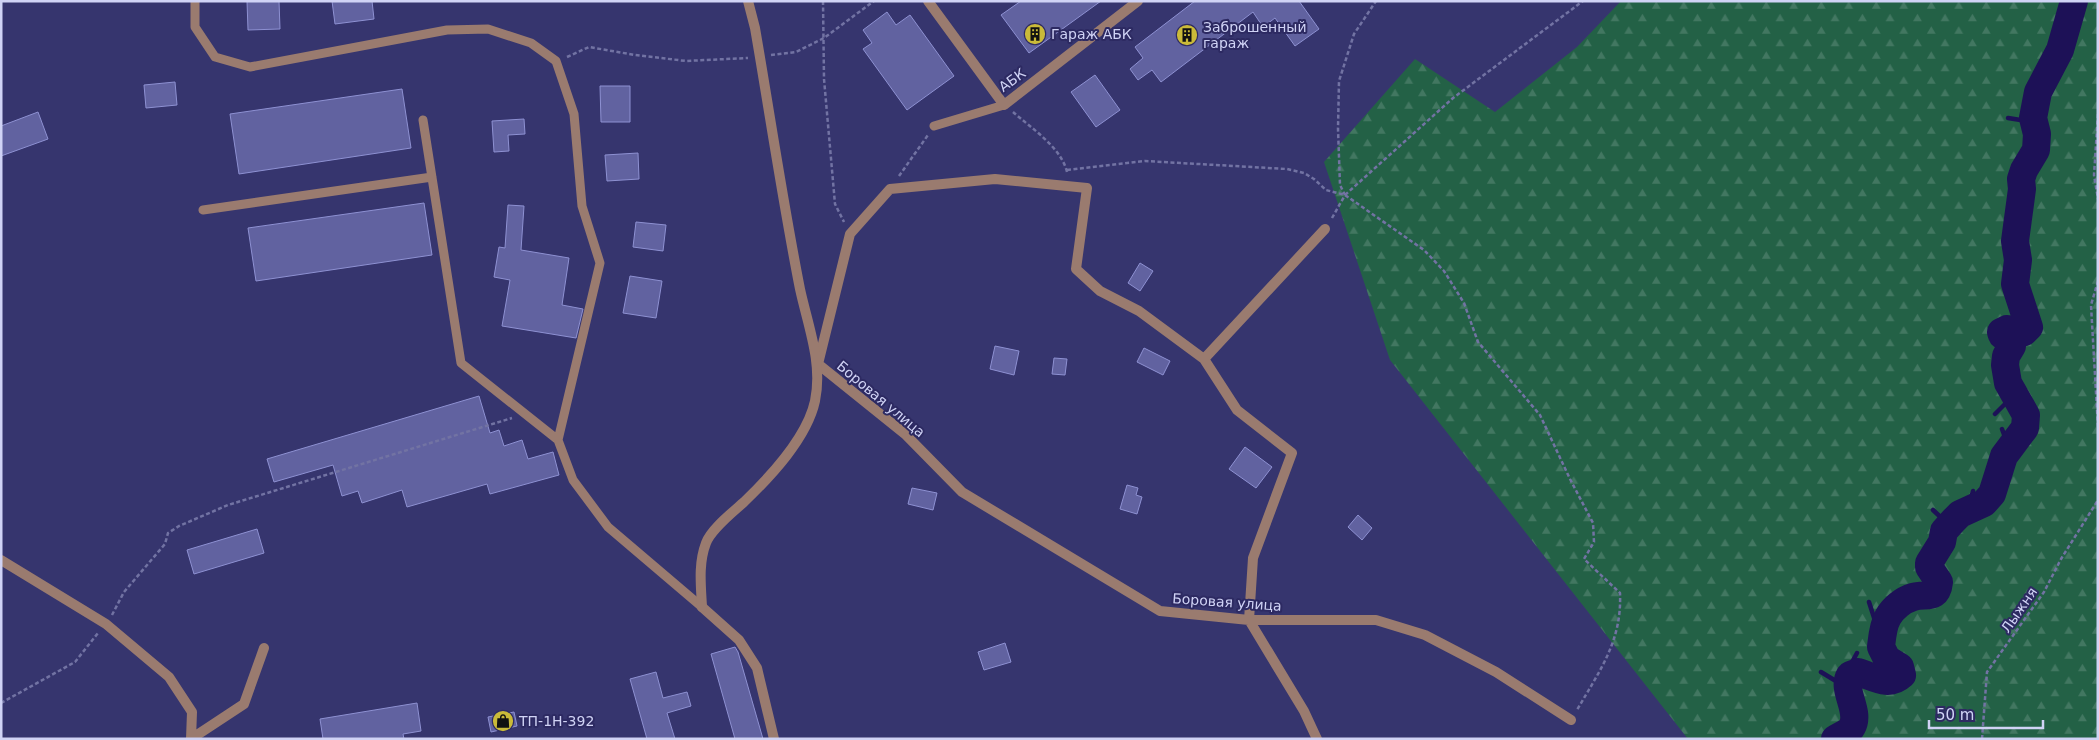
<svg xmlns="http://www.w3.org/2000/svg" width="2099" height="740" font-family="'DejaVu Sans',sans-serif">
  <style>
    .forest { fill: url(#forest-firs) }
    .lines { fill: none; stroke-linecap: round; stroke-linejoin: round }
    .stream { stroke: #1d1157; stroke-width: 4.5 }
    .river { stroke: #1d1157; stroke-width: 28 }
    .building { fill: #6162a0; stroke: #8e91d2 }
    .path { stroke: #7273a3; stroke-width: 2.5; stroke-dasharray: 4 2.5; stroke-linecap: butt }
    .service { stroke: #9a7b6f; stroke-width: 9 }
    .minor { stroke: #9a7b6f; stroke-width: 10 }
    .tertiary { stroke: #9a7b6f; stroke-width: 10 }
    .labels { text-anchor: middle; stroke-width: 4; stroke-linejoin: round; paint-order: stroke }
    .poi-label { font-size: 14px; fill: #d0d3f5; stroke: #2d2a62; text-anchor: start }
    .street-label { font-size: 14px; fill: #d0d3f5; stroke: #2d2a62 }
  </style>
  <defs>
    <pattern id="forest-firs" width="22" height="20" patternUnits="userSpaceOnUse" patternTransform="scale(1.25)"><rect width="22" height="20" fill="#236146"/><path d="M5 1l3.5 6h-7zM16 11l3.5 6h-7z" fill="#427761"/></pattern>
  </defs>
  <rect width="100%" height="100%" fill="#36356e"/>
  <path class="forest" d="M1621,1H2098V739H1688L1390,360L1324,162L1415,59L1495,112L1577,47Z"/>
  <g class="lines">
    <path class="stream" d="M2008,118L2033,122
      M1995,414L2014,395
      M2002,429L2009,448
      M1933,510L1949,525
      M1956,518L1958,507L1971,498L1973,491
      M1869,602L1877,627L1883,636
      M1821,672L1849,689
      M1850,675L1851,664L1857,653"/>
    <path class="river" d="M1835,739C1840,735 1849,733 1852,727C1861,711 1841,690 1850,675L1858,672C1873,676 1888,688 1902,675L1900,667L1887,659L1881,647C1882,638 1883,625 1888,617C1893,608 1903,600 1913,597C1926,593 1937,601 1939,582L1929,567V563L1942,542L1944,531L1954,520L1960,514L1984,503L1992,494L2004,456L2025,428L2026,415L2008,383L2005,365L2006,356L2012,346L2011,341L2002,335L2001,332L2007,329L2024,332L2029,327L2015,284L2018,260L2015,241L2022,189L2021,179L2024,170L2036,150L2037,134L2033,118L2038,92L2060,50L2074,1"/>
  </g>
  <path class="building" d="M247,1H279L280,29L248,30Z
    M332,1H372L374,19L335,24Z
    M1021,1H1101L1029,53L1001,15Z
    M1195,1H1299L1319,29L1295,46L1275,18L1263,27L1253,12L1161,82L1152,70L1138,80L1130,69L1143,58L1135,47Z
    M887,12L896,25L910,15L954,76L907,110L863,49L872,43L863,30Z
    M1095,75L1120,110L1096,127L1071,92Z
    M175,82L177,105L146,108L144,85Z
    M600,86H630V122H601Z
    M402,89L411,148L239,174L230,114Z
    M38,112L48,139L1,156V126Z
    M524,119L525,134L508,135L509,151L494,152L492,121Z
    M638,153L639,179L607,181L605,155Z
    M424,203L432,255L256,281L248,228Z
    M508,205L524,206L521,250L569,258L562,305L583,309L576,338L502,326L510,280L494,277L499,247L505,248Z
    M636,222L666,225L663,251L633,247Z
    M1140,263L1153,271L1140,291L1128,283Z
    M630,276L662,281L656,318L623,313Z
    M995,346L1019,351L1014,375L990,369Z
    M1144,348L1170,361L1163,375L1137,362Z
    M1054,358L1067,359L1065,375L1052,374Z
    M479,396L490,433L499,430L504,446L522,440L528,459L553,452L559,475L490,494L487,484L407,507L402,490L362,503L358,491L342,496L333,465L274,482L267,459Z
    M1245,447L1272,467L1256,488L1229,469Z
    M1127,485L1138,488L1136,495L1142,497L1137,514L1120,509Z
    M912,488L937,493L933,510L908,504Z
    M1358,515L1372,528L1362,540L1348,527Z
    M257,529L264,553L194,574L187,550Z
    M1005,643L1011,662L984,670L978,652Z
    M735,647L738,652L763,739H735L711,654Z
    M656,672L663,698L687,692L691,706L667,713L675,739H647L630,679Z
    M417,703L421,731L403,734L404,739H323L320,719Z
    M514,712L517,726L491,732L488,717Z"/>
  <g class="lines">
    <path class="path" d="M823,1L824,79L835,204L844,222
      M771,55L796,52L824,38L874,1
      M567,57L589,47L635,55L686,61L748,58
      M1013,112C1031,128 1061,147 1067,172
      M2098,114L2094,175L2098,199
      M1067,170L1145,161L1287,169L1304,173L1314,179L1326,190L1345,195L1424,250L1444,271L1464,303L1478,342L1540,415L1570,479L1593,523L1594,542L1584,559L1620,593C1622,641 1600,670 1577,710
      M899,176L928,135
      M1345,195L1453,98L1583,1
      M1332,218L1345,195L1340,185L1338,129L1339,81L1354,34L1376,1
      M2098,281L2091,305L2098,428
      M112,615L124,592L165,544L168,533L179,526L228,505L512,418
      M1,703L75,662L98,633
      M1982,739L1987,672L2044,592L2061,559L2098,500"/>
    <path class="service" d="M195,1V27L215,57L250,67L447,30L488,29L531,43L556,61L574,114L582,206L600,263L558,440L573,480L608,527L702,607
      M423,120L461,363L558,440
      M934,126L1004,105
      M203,210L432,177"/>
    <path class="minor" d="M928,1L1004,105L1138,1
      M1204,359L1325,229
      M1,560L106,624L169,677L192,712L191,739
      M702,607L739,640L757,668L774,739
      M191,739L244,704L264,648
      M1317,739L1304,711L1249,620L1253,558L1292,453L1237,410L1204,359L1139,311L1100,291L1076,269L1087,188L995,179L890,189L850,234L818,364L905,434L962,492L1160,611L1249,620H1376L1425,635L1496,672L1571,720"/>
    <path class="tertiary" d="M702,607C701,586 698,564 706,543C711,529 733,512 744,502C771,476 807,438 815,401C823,363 808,326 800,289C783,203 770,115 755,28L748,1"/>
  </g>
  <defs>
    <g id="building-disc" transform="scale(1.125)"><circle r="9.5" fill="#caba39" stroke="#2d2a62"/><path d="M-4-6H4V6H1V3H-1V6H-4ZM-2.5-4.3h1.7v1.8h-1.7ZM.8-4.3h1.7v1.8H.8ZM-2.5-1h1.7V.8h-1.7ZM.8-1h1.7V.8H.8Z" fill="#111"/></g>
    <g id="shop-disc" transform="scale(1.125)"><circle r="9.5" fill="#caba39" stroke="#2d2a62"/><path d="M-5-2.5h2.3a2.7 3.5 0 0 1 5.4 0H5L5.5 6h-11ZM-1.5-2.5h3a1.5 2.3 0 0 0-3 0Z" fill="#111"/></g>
  </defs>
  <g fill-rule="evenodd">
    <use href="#building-disc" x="1035" y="34"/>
    <use href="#building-disc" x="1187" y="35"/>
    <use href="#shop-disc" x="503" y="721"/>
  </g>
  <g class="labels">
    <g class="poi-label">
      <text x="1203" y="32">Заброшенный<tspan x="1203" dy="16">гараж</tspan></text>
      <text x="1051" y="39">Гараж АБК</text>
      <text x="519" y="726">ТП-1Н-392</text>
    </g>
    <g class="street-label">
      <text transform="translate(1012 80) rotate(-36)" y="5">АБК</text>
      <text transform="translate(881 399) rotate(40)" y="5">Боровая улица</text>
      <text transform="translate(1227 602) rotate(4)" y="5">Боровая улица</text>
      <text transform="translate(2019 610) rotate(-55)" y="5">Лыжня</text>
    </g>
  </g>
  <rect width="2099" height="740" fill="none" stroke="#d0d3f5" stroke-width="5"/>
  <path d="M1929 720v8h114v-8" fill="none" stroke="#d0d3f5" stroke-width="2.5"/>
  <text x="1936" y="720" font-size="15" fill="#d0d3f5" stroke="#2d2a62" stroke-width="4" paint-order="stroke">50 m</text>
</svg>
